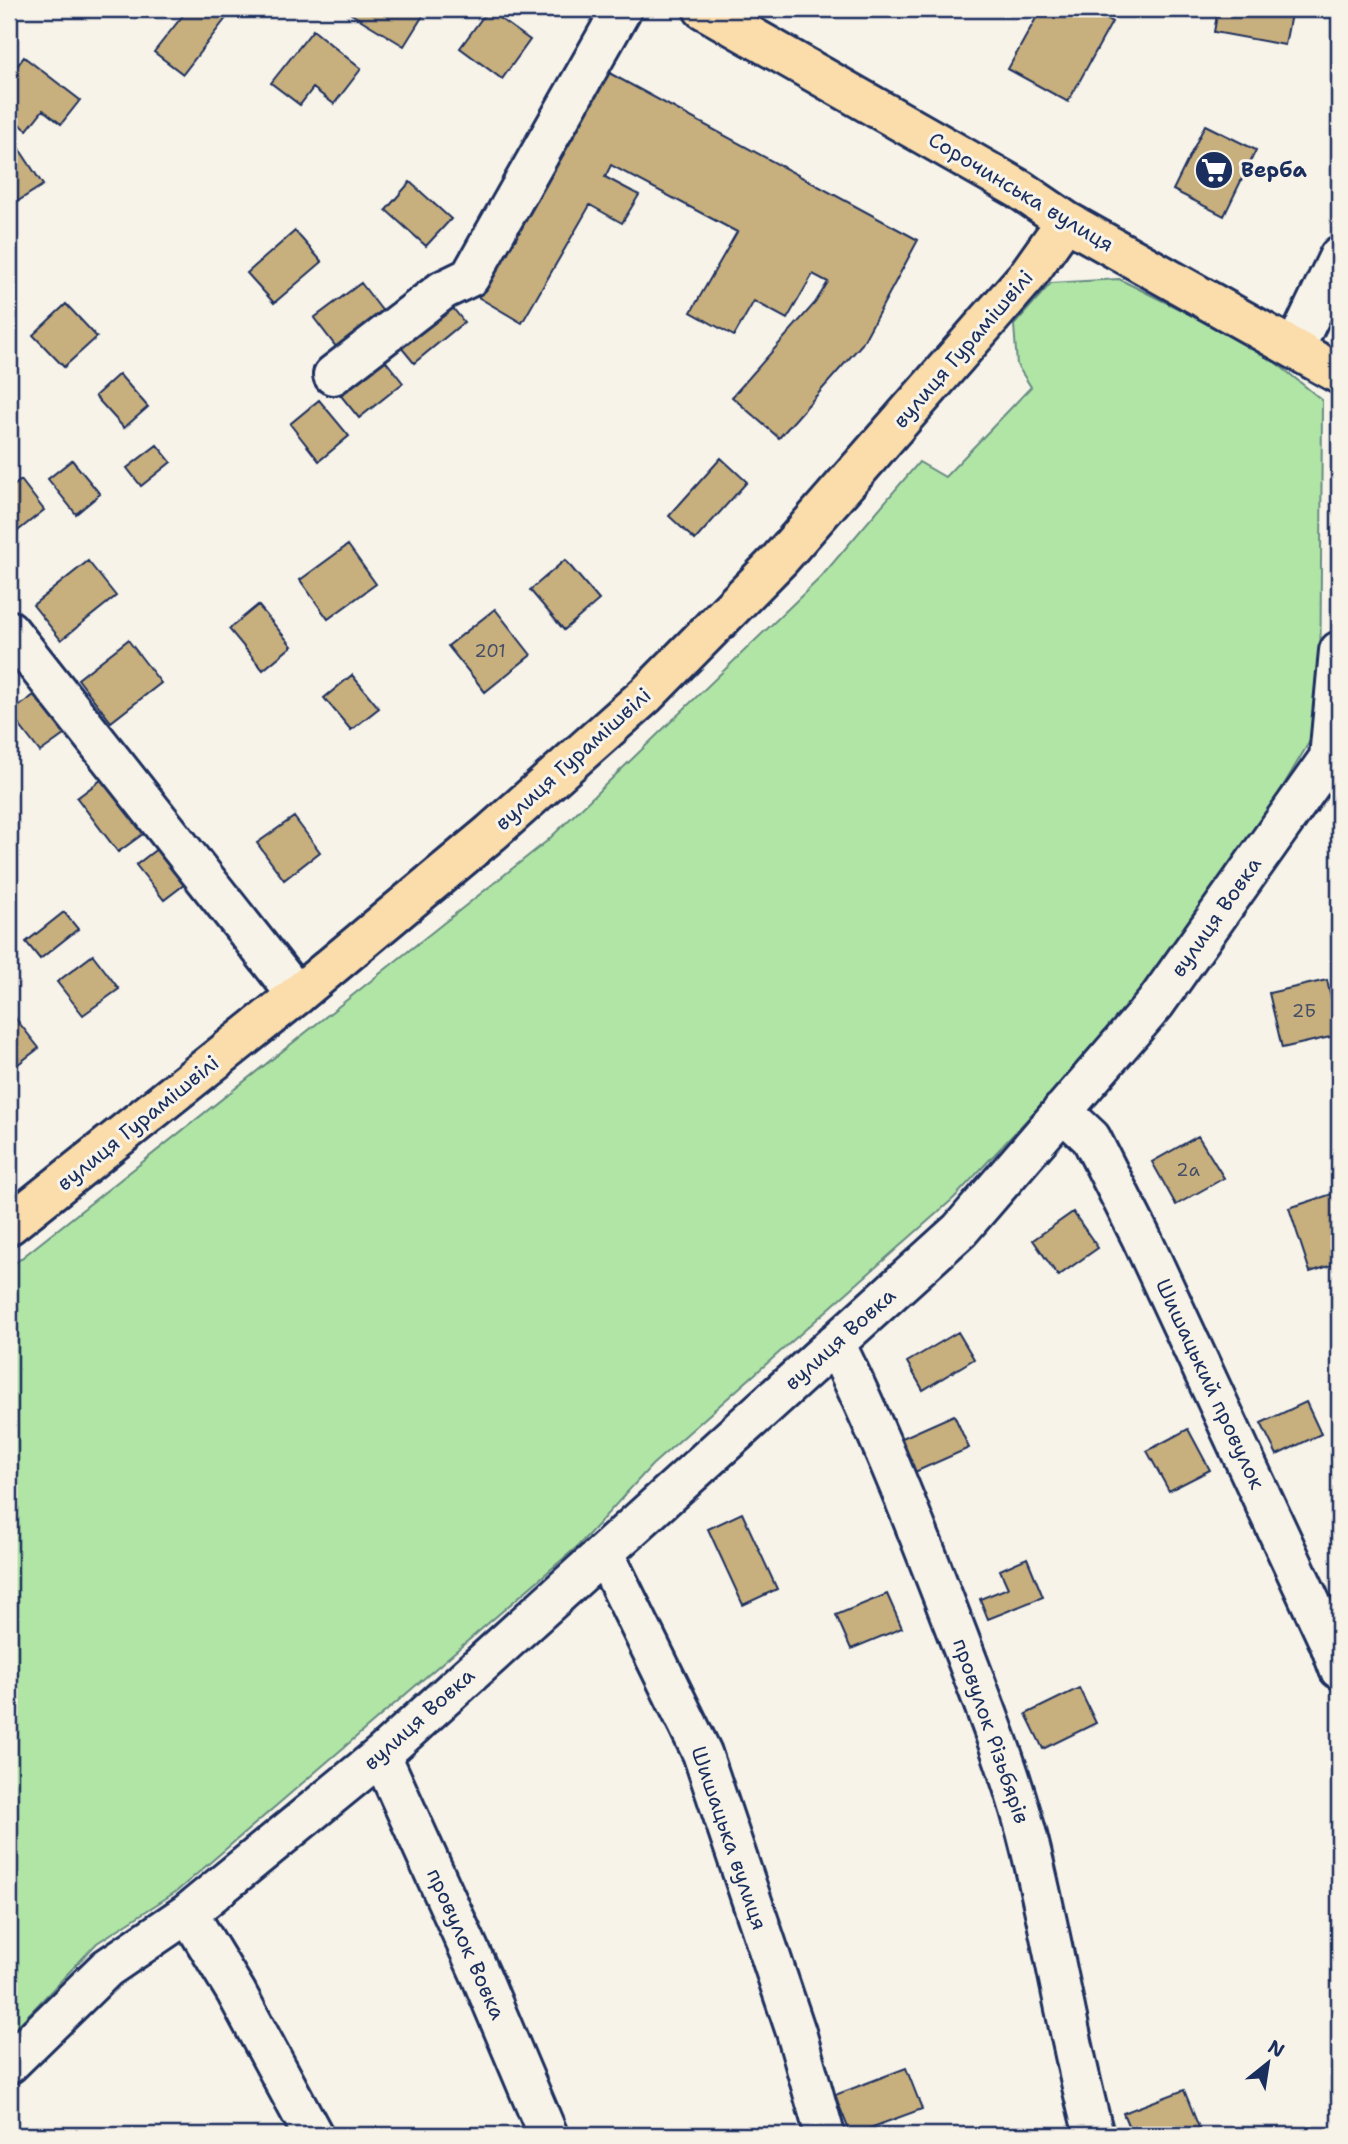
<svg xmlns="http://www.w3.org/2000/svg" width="1348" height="2144" font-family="'Shantell Sans',sans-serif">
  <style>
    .green { fill: #b1e5a6; stroke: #668a82; stroke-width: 2 }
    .building { fill: #c7af7e; stroke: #1b2f5e; stroke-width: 2 }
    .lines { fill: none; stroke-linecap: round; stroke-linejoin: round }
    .minor-casing { stroke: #1b2f5e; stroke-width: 44 }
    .major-casing { stroke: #1b2f5e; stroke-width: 44 }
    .minor { stroke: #f7f3e8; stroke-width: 38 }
    .major { stroke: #fbddab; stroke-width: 38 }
    .labels { text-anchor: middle; stroke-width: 6; stroke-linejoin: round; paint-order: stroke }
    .number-label { font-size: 18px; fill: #464f66 }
    .poi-label { font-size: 21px; font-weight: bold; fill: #1b2f5e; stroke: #f7f3e8; text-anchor: start }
    .street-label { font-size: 21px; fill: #1b2f5e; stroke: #f7f3e8 }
  </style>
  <rect width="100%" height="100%" fill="#f7f3e8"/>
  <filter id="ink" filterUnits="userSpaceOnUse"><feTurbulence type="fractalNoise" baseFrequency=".0143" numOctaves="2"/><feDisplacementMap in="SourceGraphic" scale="14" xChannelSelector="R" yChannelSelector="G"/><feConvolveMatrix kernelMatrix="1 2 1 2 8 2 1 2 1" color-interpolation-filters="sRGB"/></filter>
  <g filter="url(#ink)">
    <path class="green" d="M1119,279L1259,349L1322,400L1320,724L1241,857L1116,1024L954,1198L652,1465L578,1546L177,1891L97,1943L9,2035V1268L547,841L821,577L919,462L945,477L1031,387L1017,365L1014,325L1051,283Z"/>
    <path class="building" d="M188,9H225L230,13L183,74L154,52Z
      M350,9H427L404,46L348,12Z
      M1041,9H1088L1112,22L1068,102L1008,69Z
      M1218,9H1292L1285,45L1214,32Z
      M488,10L530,40L502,79L460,48Z
      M313,30L361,69L334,104L313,88L300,105L271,83Z
      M24,57L80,100L61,124L43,110L27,130L9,116V77Z
      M600,68L918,240L862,344L779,438L732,397L815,303L828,282L813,274L787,319L754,301L734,336L691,312L737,232L611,165L605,177L639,195L622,223L590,205L522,323L471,293Z
      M1205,125L1256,150L1224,216L1173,190Z
      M18,147L43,185L18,201L9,187V153Z
      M410,182L451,219L426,246L386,210Z
      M295,231L322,262L274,303L247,273Z
      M361,283L384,313L337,348L314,318Z
      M445,298L464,322L414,363L395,340Z
      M66,304L97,337L64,367L33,335Z
      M381,355L403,383L359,418L337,391Z
      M119,374L148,407L124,428L95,396Z
      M319,400L349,436L319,461L290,424Z
      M157,445L171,462L141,486L127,468Z
      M721,458L747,482L695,540L669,516Z
      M72,460L100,494L76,514L48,479Z
      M21,480L44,510L9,538V490Z
      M348,545L376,584L328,619L300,580Z
      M565,560L599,600L564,630L530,590Z
      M88,561L116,596L61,640L33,605Z
      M258,605L292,646L263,670L229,629Z
      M495,609L531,655L485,692L448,646Z
      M128,640L161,683L111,722L78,679Z
      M352,675L379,708L351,730L324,698Z
      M38,692L68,732L40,752L10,713Z
      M105,777L147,831L118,852L77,798Z
      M294,817L320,852L284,880L257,843Z
      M162,845L189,881L164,900L136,865Z
      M64,912L78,929L40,959L26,942Z
      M93,955L119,989L83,1015L57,982Z
      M1327,980L1339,1035L1282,1048L1269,993Z
      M9,1010L39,1048L9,1071Z
      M1198,1136L1224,1178L1176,1205L1152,1162Z
      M1338,1192L1339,1263L1310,1272L1289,1208Z
      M1073,1212L1098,1248L1058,1276L1033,1240Z
      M958,1332L974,1359L923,1390L907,1362Z
      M1306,1402L1321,1434L1277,1455L1261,1423Z
      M954,1415L969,1448L915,1472L900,1439Z
      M1188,1429L1210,1470L1169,1491L1147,1451Z
      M742,1513L777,1589L743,1605L708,1529Z
      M1027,1558L1043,1597L988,1619L980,1599L1008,1588L1000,1570Z
      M887,1594L902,1628L851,1649L836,1615Z
      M1079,1688L1096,1723L1043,1749L1026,1714Z
      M906,2068L922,2109L851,2135L835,2095Z
      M1184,2090L1202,2135H1132L1123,2113Z"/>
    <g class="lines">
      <g class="minor-casing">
        <path id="minor" d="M1295,348L1339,256
          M333,375L443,290L470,277L622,9
          M9,630L297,995
          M1062,1111L1091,1138L1141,1237L1329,1642L1339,1669
          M835,1343C882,1438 920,1537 958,1636C984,1705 1014,1779 1031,1851C1054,1945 1069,2041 1094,2135
          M604,1553L702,1753L796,2032L825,2135
          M381,1755L481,1976L548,2135
          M188,1913L236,1992L313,2135
          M9,2064L107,1968L188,1913L381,1755L960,1230L1155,1004L1329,758L1339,651"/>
      </g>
      <g class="major-casing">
        <path id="major" d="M703,9L1019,189L1066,221L1339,374
          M9,1225L297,995L491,833L646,695L780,559L1027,276L1066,221"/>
      </g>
      <use href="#minor" class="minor"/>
      <use href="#major" class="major"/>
    </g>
  </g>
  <defs>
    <g id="supermarket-disc" transform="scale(2.0125)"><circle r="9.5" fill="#1b2f5e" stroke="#f7f3e8"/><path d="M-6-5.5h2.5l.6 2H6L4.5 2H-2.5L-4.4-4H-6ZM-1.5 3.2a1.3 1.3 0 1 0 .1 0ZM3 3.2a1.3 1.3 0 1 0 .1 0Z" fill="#fff"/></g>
  </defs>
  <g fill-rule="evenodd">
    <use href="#supermarket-disc" x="1214" y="170"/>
  </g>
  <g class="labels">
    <g class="number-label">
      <text x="490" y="657">201</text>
      <text x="1304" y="1017">2Б</text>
      <text x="1188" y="1176">2а</text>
    </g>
    <g class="poi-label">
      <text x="1241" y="177">Верба</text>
    </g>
    <g class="street-label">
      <text transform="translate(1021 192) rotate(31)" y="7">Сорочинська вулиця</text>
      <text transform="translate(963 349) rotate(-49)" y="7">вулиця Гурамішвілі</text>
      <text transform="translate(573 759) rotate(-42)" y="7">вулиця Гурамішвілі</text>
      <text transform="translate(1216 917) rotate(-55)" y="7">вулиця Вовка</text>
      <text transform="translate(138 1123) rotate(-39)" y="7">вулиця Гурамішвілі</text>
      <text transform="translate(840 1339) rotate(-42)" y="7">вулиця Вовка</text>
      <text transform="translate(1210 1384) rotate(65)" y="7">Шишацький провулок</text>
      <text transform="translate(419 1719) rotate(-42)" y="7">вулиця Вовка</text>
      <text transform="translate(991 1731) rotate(71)" y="7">провулок Різьбярів</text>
      <text transform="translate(729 1838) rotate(71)" y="7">Шишацька вулиця</text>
      <text transform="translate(466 1944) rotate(66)" y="7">провулок Вовка</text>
    </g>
  </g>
  <rect width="1348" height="2144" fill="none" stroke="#f7f3e8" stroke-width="35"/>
  <rect x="18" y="18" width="1313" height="2109" fill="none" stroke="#1b2f5e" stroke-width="2.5" filter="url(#ink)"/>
  <g transform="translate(1268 2063) rotate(30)" stroke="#f7f3e8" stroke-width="5" paint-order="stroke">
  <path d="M0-5L12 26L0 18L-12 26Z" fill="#1b2f5e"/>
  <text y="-10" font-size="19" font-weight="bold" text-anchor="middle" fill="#1b2f5e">N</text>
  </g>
</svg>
